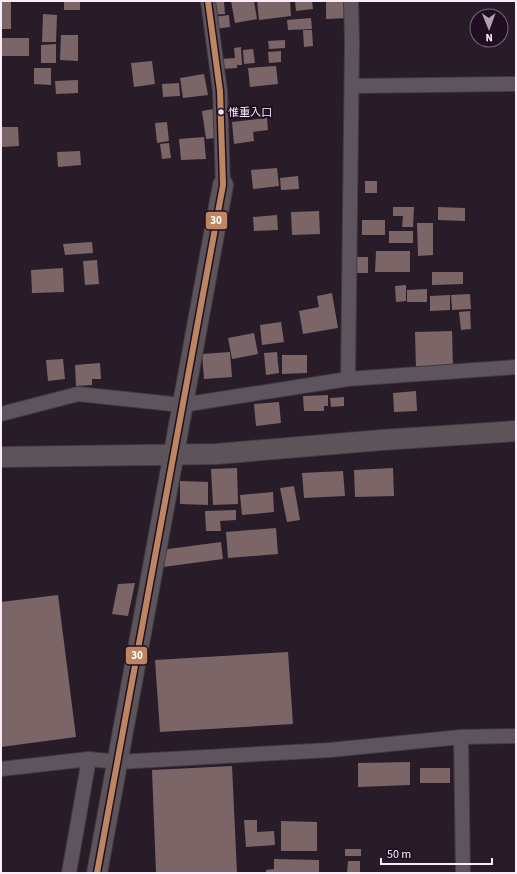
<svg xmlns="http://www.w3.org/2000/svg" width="517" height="874" font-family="'Source Sans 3','Noto Sans JP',sans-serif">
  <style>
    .building { fill: #7b6567 }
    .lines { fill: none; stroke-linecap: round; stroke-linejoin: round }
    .street-casing { stroke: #423942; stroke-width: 16 }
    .secondary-casing { stroke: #423942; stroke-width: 22 }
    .street { stroke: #5d545d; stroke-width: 14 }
    .secondary { stroke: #5c5459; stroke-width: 20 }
    .bus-1-casing { stroke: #220e23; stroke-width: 9 }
    .bus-1 { stroke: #bb8660; stroke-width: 6 }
    .bus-dot { fill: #faecfa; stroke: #220e23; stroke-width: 1.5 }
    .labels { text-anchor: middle; stroke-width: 4; stroke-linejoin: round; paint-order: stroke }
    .bus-label { font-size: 11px; fill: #faecfa; stroke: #220e23; text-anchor: start }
    .line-badge { stroke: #220e23; stroke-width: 1.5 }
    .badge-label { font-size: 11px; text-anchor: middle; font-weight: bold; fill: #fff }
  </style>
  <rect width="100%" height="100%" fill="#271c28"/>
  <path class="building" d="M1,1H11V29H1Z
    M64,1H80V10H64Z
    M210,1H224L225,14L212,15Z
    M231,1H254L257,19L235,23Z
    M257,1H290L291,16L259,20Z
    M295,1H312L313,9L296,11Z
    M326,1H347L348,18L326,19Z
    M43,14L57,15L56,42H42Z
    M229,15L230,27L215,29L213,17Z
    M311,18L312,29L288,30L287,20Z
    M303,30H312L313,46L304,47Z
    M61,35H78V61L60,60Z
    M1,38H29V56H1Z
    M285,40V48L269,49L268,41Z
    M56,44V63H41V45Z
    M241,47L242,65H237V68L221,69L220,59L235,58L234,48Z
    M253,49L255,63L244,64L243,50Z
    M281,51V62L269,63L268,52Z
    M152,61L155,84L134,87L131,63Z
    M276,66L278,84L250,87L248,68Z
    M34,68H51V85L34,84Z
    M204,74L208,95L183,98L180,78Z
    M78,80V93L56,94L55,81Z
    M179,83L180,96L163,97L162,84Z
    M213,109L217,138L206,139L202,111Z
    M267,118L268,130L253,132L254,141L234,144L232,122Z
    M167,122L169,141L157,143L155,123Z
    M1,127H18L19,146L1,147Z
    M204,137L206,159L181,160L179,139Z
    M169,143L171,158L162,159L160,144Z
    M80,151L81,165L58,167L57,152Z
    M277,168L279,186L253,189L251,170Z
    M298,176L299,189L281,190L280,178Z
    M365,181H377V193H365Z
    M393,207H414L413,227H402L403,216H393Z
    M438,207L465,208V221L438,220Z
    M319,211L320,234L292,235L291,212Z
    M277,215L278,230L254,231L253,217Z
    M362,220H385V235H362Z
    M417,223H433V255L418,256Z
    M389,231H413V243H389Z
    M92,242L93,253L65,255L63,244Z
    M376,251H410V272H375Z
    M356,257H368V273H356Z
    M97,260L99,284L85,285L83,261Z
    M63,268L64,292L32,293L31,270Z
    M432,272H463V284L432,285Z
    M406,285V301L396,302L395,286Z
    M427,289V302H407V290Z
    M332,293L338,328L303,334L299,311L319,307L317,296Z
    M470,294L471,309L452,310L451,295Z
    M450,295V310L430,311V296Z
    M470,311L471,329L461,330L459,312Z
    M281,322L284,342L262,345L260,325Z
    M452,331L453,367L416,369L415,332Z
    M254,333L258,354L232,359L228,338Z
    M230,352L232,377L204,379L202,354Z
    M277,352L279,373L266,375L264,353Z
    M282,355H307V373L282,374Z
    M63,359L65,379L48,381L46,360Z
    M100,363L101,379H92V385L76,386L75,365Z
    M416,391L417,411L394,412L393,393Z
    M328,395V406H324V411H304L303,396Z
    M344,397V406L331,407L330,398Z
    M279,402L281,423L256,426L254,404Z
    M237,468L238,504L213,505L211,469Z
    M393,468L394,496L355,497L354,470Z
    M343,471L345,496L304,498L302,473Z
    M180,481L208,482V505L180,504Z
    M294,486L300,520L287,522L280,488Z
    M273,492L274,512L242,515L240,495Z
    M236,510V520L220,521L221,531H206L205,511Z
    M276,528L278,554L228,558L226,532Z
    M221,542L223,559L163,567L161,550Z
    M135,583L128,616L112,614L118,584Z
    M58,595L76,737L1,747V602Z
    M288,652L293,724L160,732L155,660Z
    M410,762V785L358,787V763Z
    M232,766L237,873H156L152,770Z
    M420,768H450V783H420Z
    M244,820H257V832L274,831L275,845L246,847Z
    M281,821L317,822V851H281Z
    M345,849H361V856H345Z
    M274,859L319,860V873H266V870L274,869Z
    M348,861H360V873H347Z"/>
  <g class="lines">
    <g class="street-casing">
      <path id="street" d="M208,1L220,91L223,185
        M352,86L516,84
        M348,379L352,42L351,1
        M1,414L78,394L182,405L348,379L516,367
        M461,737L463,873
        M1,769L89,759L118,762L330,750L461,737L516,736
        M69,873L89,759"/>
    </g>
    <g class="secondary-casing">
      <path id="secondary" d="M1,457L216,454L382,440L516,431
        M97,873L223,185"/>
    </g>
    <use href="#street" class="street"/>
    <use href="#secondary" class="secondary"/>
    <g class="bus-1-casing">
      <path id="bus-1" d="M97,873L223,185L220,91L208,1"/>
    </g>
    <use href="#bus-1" class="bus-1"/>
  </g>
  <circle class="bus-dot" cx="221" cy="112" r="3.5"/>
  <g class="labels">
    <g class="bus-label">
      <text x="228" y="116">惟重入口</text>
    </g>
  </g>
  <g class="line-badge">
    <rect x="205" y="211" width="23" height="19" rx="4" fill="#bb8660"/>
    <rect x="125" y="646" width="23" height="19" rx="4" fill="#bb8660"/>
  </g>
  <g class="badge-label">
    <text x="216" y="224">30</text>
    <text x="137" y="659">30</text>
  </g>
  <rect width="517" height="874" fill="none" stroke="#faecfa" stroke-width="4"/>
  <g transform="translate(489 28) rotate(179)"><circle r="19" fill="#220e23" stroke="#786779"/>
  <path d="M0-3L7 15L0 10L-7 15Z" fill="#b0a3b0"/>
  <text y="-6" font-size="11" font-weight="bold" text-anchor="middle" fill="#faecfa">N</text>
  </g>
  <path d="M381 858v6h111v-6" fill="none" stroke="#faecfa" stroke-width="2"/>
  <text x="387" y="858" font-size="12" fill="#faecfa" stroke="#220e23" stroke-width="3" paint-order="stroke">50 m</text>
</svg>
